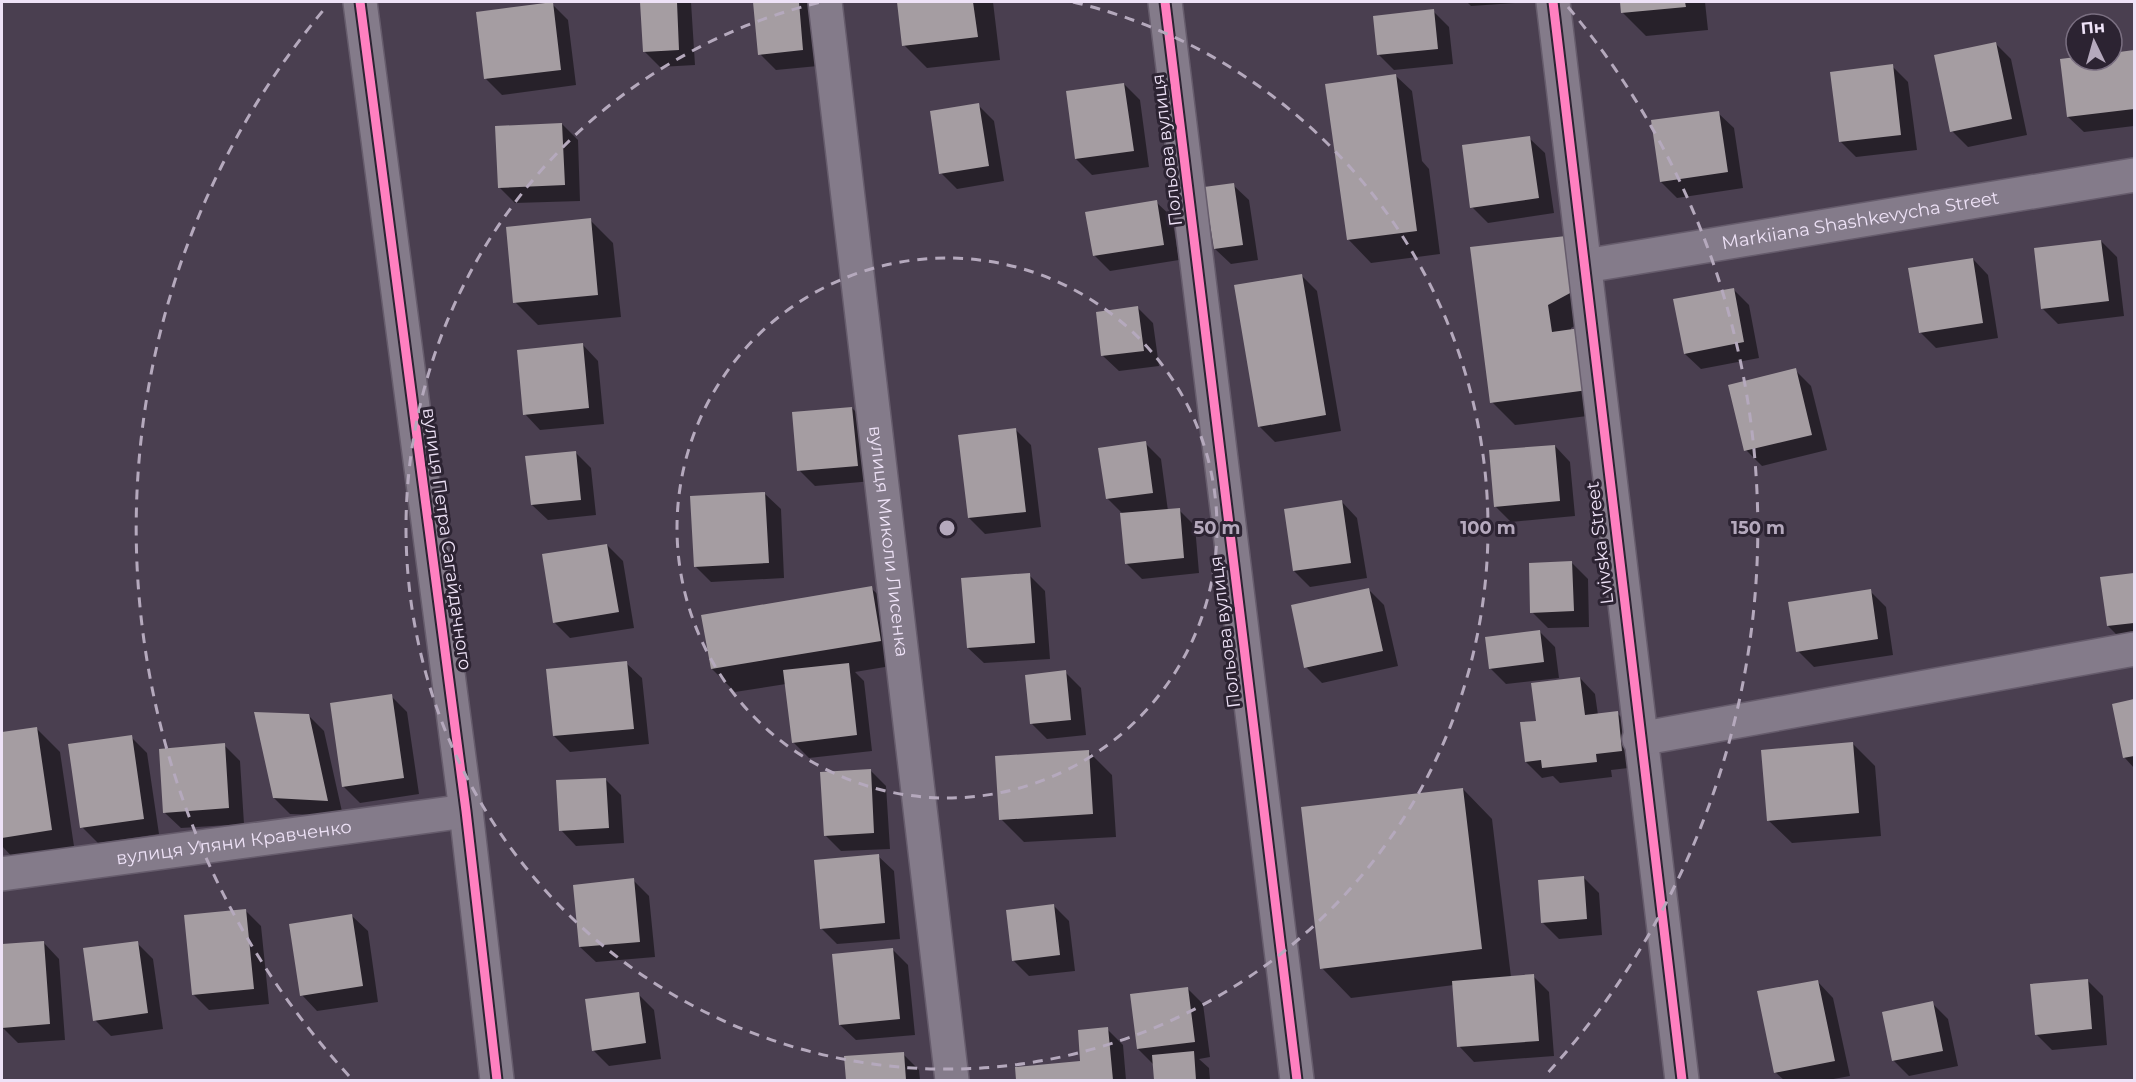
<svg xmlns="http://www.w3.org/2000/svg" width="2136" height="1082" font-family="Montserrat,sans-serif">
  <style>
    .shadow { fill: #0007 }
    .building { fill: #a59da2 }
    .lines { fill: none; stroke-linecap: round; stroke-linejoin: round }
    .minor-casing { stroke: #665c6c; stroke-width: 36 }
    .minor { stroke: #847b8a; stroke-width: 33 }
    .cycleway-casing { stroke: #2c2332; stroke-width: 13 }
    .cycleway { stroke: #ff80c0; stroke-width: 9 }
    .ring { fill: none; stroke: #b5a9bd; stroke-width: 3; stroke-dasharray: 10 8 }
    .labels { text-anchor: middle; stroke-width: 6; stroke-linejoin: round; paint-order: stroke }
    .street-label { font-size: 18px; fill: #eee2f7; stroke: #2c2332 }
    .centre { fill: #b5a9bd; stroke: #2c2332; stroke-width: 3 }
    .ring-label { font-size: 18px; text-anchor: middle; font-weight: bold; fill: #b5a9bd; stroke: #2c2332; stroke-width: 6; stroke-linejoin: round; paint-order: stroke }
  </style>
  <rect width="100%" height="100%" fill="#4a3f50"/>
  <path class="shadow" d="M641,2H691L695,65L660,67L644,51Z
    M755,2H806L813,9L818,66L776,70L760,54Z
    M898,2H993L1000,60L927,68L904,45Z
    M1467,2H1530L1471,6Z
    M1622,2H1705L1708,30L1646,36L1623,13Z
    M552,4L568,20L576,85L502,95L486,79Z
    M1433,11L1449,27L1453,64L1394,70L1378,54Z
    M1996,44L2011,59L2027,135L1968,147L1952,131Z
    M2134,52V126L2084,132L2068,117L2076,59L2112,60V54Z
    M1892,66L1908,82L1917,150L1856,157L1840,141Z
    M1396,76L1412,91L1422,161L1429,169L1440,254L1371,263L1348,239Z
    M1124,84L1140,100L1149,167L1092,175L1076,159Z
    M978,105L994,121L1004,181L957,189L941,173Z
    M1718,113L1734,128L1743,188L1677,198L1661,182Z
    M562,124L578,140L580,201L515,203L500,188Z
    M1529,138L1545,153L1554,213L1488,223L1472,207Z
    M1233,185L1249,200L1258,260L1231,264L1215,249Z
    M1156,202L1172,217L1179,260L1110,271L1094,255Z
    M590,220L613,243L621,317L538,325L515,302Z
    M1565,238L1595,315L1571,328V331L1611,413L1515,425L1492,402Z
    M2101,241L2117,257L2124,316L2058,324L2042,308Z
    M1973,259L1988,275L1998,338L1936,348L1920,332Z
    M1301,275L1317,291L1341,431L1275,442L1259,426Z
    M1733,289L1749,305L1759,358L1701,369L1685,354Z
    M1138,308L1153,323L1159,366L1119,371L1103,356Z
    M583,345L598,361L604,424L540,430L525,414Z
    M1795,370L1811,386L1827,450L1762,466L1746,450Z
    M852,408L868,424L873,481L815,486L799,470Z
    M1015,429L1031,445L1041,527L985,534L969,518Z
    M1145,443L1161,459L1168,511L1179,510L1195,526L1199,573L1142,579L1126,563L1122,513L1107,498Z
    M1555,446L1570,462L1575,516L1511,522L1495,506Z
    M575,452L591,468L596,515L548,520L532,505Z
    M765,494L781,509L784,578L711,582L695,566Z
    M1342,502L1357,518L1367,578L1310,587L1294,571Z
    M607,545L623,561L634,628L570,638L554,622Z
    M1572,563L1588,579L1589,627L1548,628L1532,612Z
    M2134,574V640L2124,642L2108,626L2102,579Z
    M1029,575L1045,591L1050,659L984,663L968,648Z
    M871,588L895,611L903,664L855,672L864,681L872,751L809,758L793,742L786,684L735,692L712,669Z
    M1368,589L1384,605L1398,666L1322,683L1306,667Z
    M1870,591L1886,607L1893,655L1814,667L1798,651Z
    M1540,632L1555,647L1559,678L1506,684L1490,668Z
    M626,663L642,678L649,744L570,752L554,736Z
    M1065,672L1081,688L1086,735L1047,739L1032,724Z
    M1580,678L1595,694L1598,715L1617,713L1633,729L1637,767L1611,770L1612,777L1560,783L1553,776L1542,778L1526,762Z
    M391,696L407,712L419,794L360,803L344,787Z
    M2134,700V768L2125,758L2114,705Z
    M308,715L324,731L343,816L290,814L274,798Z
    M37,729L60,752L75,853L17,862L2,846V734Z
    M131,737L147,753L159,834L98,843L82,827Z
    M1852,743L1875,766L1881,836L1792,843L1768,820Z
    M224,745L240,761L244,824L181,828L165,813Z
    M1089,752L1112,775L1116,837L1024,842L1001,819Z
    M870,770L886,786L890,849L841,851L825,835Z
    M605,779L621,795L624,843L576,846L561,830Z
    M1463,789L1492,819L1511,977L1533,976L1549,992L1554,1056L1474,1062L1459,1046L1454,985L1351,998L1322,968Z
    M878,856L894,871L900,939L837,944L821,928Z
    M1583,877L1599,893L1602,935L1559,939L1543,923Z
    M633,880L649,896L655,957L596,962L580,947Z
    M1053,905L1069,921L1075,971L1029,976L1013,960Z
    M245,910L261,926L269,1004L209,1010L193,994Z
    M352,916L368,931L378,1002L317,1011L302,995Z
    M44,943L59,959L65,1040L18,1043L2,1027V946Z
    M137,943L153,959L163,1029L111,1036L95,1020Z
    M892,949L908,965L915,1035L856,1040L840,1025Z
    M2087,980L2103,996L2107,1045L2052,1050L2036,1034Z
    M1818,982L1833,998L1850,1076L1828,1080H1784L1775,1072Z
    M1187,988L1203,1004L1210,1057L1199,1059L1209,1068L1210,1080H1156L1154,1065L1138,1049Z
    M638,994L654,1010L661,1059L609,1066L593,1050Z
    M1932,1003L1948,1019L1958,1066L1909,1076L1893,1060Z
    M1107,1029L1123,1045L1126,1080H1018L1017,1069L1080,1062Z
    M903,1054L919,1070L920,1080H848L846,1058Z"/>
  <path class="building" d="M553,2L561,70L484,79L476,12Z
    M640,2H677L679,50L643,52Z
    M753,2H799L803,50L758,55Z
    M897,2H973L978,37L902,46Z
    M1620,2H1685L1686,7L1621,13Z
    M1434,9L1438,49L1377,55L1373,16Z
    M1996,42L2012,119L1950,132L1934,55Z
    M2134,50V109L2067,117L2060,59L2076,57V60H2112V53Z
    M1893,64L1901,135L1839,142L1830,72Z
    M1396,74L1417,231L1347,240L1325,84Z
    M1124,83L1134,151L1075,159L1066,91Z
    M979,103L989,166L939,174L930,111Z
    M1719,111L1728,172L1660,182L1651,120Z
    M562,123L565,185L498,188L495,126Z
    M1530,136L1539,198L1470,208L1462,145Z
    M1234,183L1243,245L1214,249L1204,187Z
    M1157,200L1164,245L1093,256L1085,212Z
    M591,218L598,295L513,303L506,227Z
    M1566,236L1572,292L1548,305L1552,332L1580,328L1588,390L1490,403L1470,247Z
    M2101,240L2109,301L2041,309L2034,248Z
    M1973,258L1983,323L1919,333L1908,268Z
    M1302,274L1326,415L1258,427L1234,285Z
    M1734,288L1744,342L1684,354L1673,299Z
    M1138,306L1144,351L1101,356L1096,312Z
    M583,343L589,408L523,415L517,350Z
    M1796,368L1812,435L1744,451L1728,385Z
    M852,407L858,466L797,471L792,412Z
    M1016,428L1026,512L968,518L958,435Z
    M1146,441L1153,493L1106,499L1098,448Z
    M1555,445L1560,501L1494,507L1489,450Z
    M576,451L581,500L531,505L525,456Z
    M765,492L769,563L694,567L690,496Z
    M1342,500L1351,563L1293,571L1284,509Z
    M1180,508L1184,558L1125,564L1120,513Z
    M607,544L619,612L553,623L542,554Z
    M1572,561L1574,611L1530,613L1529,563Z
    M1030,573L1035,643L967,648L961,578Z
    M2134,573V623L2107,626L2100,577Z
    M872,586L881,641L711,669L701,615Z
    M1369,588L1383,651L1304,668L1291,605Z
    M1871,589L1878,639L1796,652L1788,602Z
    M1540,630L1544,662L1489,669L1485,637Z
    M627,661L634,729L553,736L546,669Z
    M849,663L857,735L792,743L783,670Z
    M1066,670L1071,720L1030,724L1025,675Z
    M1580,677L1585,715L1618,711L1622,751L1596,754L1597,762L1542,768L1541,760L1525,762L1520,722L1536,721L1531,683Z
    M392,694L404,778L342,787L330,703Z
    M2134,699V756L2123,758L2112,704Z
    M254,712L309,714L328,801L273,798Z
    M37,727L52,830L2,838V732Z
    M132,735L144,819L80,828L68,744Z
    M1853,742L1859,813L1767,821L1761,750Z
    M225,743L229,808L163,813L159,749Z
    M1089,750L1093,814L999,820L995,756Z
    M871,769L874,833L824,836L820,772Z
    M606,778L609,828L559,831L556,780Z
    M1463,788L1482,949L1320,969L1301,807Z
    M879,854L885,923L820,929L814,860Z
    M1584,876L1587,919L1541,923L1538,880Z
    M634,878L640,942L579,947L573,885Z
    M1054,904L1060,955L1012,961L1006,910Z
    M246,909L254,989L192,995L184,915Z
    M352,914L363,986L300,996L289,924Z
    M44,941L50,1024L2,1028V944Z
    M138,941L148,1013L93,1021L83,948Z
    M893,948L900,1019L839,1025L832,954Z
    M1534,974L1539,1041L1457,1047L1452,981Z
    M2088,979L2092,1029L2035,1035L2030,984Z
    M1818,980L1835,1061L1774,1073L1757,991Z
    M1188,987L1195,1042L1137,1049L1130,994Z
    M639,992L646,1043L592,1051L585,999Z
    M1933,1001L1943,1051L1892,1061L1882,1012Z
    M1108,1027L1113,1080H1016L1015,1067L1080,1061L1078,1030Z
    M1194,1051L1196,1080H1154L1152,1055Z
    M904,1052L906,1080H846L844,1056Z"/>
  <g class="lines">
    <g class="minor-casing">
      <g id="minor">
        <path d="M360,2L466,811L497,1080"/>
        <path id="s1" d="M825,2L952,1080"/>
        <path d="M1165,2L1297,1080"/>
        <path d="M1553,2L1682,1080"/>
        <path id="s2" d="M1585,266L2134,175"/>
        <path d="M1639,739L2134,649"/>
        <path id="s3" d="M2,874L466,811"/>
      </g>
    </g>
    <use href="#minor" class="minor"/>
    <g class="cycleway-casing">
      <path id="cycleway" d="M360,2L466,811L497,1080
        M1165,2L1297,1080
        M1553,2L1682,1080"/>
    </g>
    <use href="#cycleway" class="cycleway"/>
  </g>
  <g class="ring">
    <circle cx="947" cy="528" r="270"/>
    <path d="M1073 2A541 541 0 1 1 821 2"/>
    <path d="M349 1076A811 811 0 0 1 326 7M1568 7A811 811 0 0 1 1545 1076"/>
  </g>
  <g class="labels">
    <g class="street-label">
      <text transform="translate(1167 150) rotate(-97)" y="6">Польова вулиця</text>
      <text dy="6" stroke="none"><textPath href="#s2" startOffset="279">Markiiana Shashkevycha Street</textPath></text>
      <text transform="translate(447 539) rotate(82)" y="6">вулиця Петра Сагайдачного</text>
      <text dy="6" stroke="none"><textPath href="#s1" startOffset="543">вулиця Миколи Лисенка</textPath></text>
      <text transform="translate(1600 543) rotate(-97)" y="6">Lvivska Street</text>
      <text transform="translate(1225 632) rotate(-97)" y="6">Польова вулиця</text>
      <text dy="6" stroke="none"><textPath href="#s3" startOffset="234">вулиця Уляни Кравченко</textPath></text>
    </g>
  </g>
  <circle cx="947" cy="528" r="9" class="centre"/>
  <g class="ring-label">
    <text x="1217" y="534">50 m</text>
    <text x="1488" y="534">100 m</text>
    <text x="1758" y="534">150 m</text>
  </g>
  <rect width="2136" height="1082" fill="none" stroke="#eee2f7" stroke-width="6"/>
  <g transform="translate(2094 42) rotate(355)"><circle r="28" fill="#2c2332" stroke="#7a6f81" stroke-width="1.5"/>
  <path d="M0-4.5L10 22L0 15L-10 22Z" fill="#b5a9bd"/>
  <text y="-9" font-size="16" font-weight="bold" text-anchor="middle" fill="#eee2f7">Пн</text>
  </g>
</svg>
